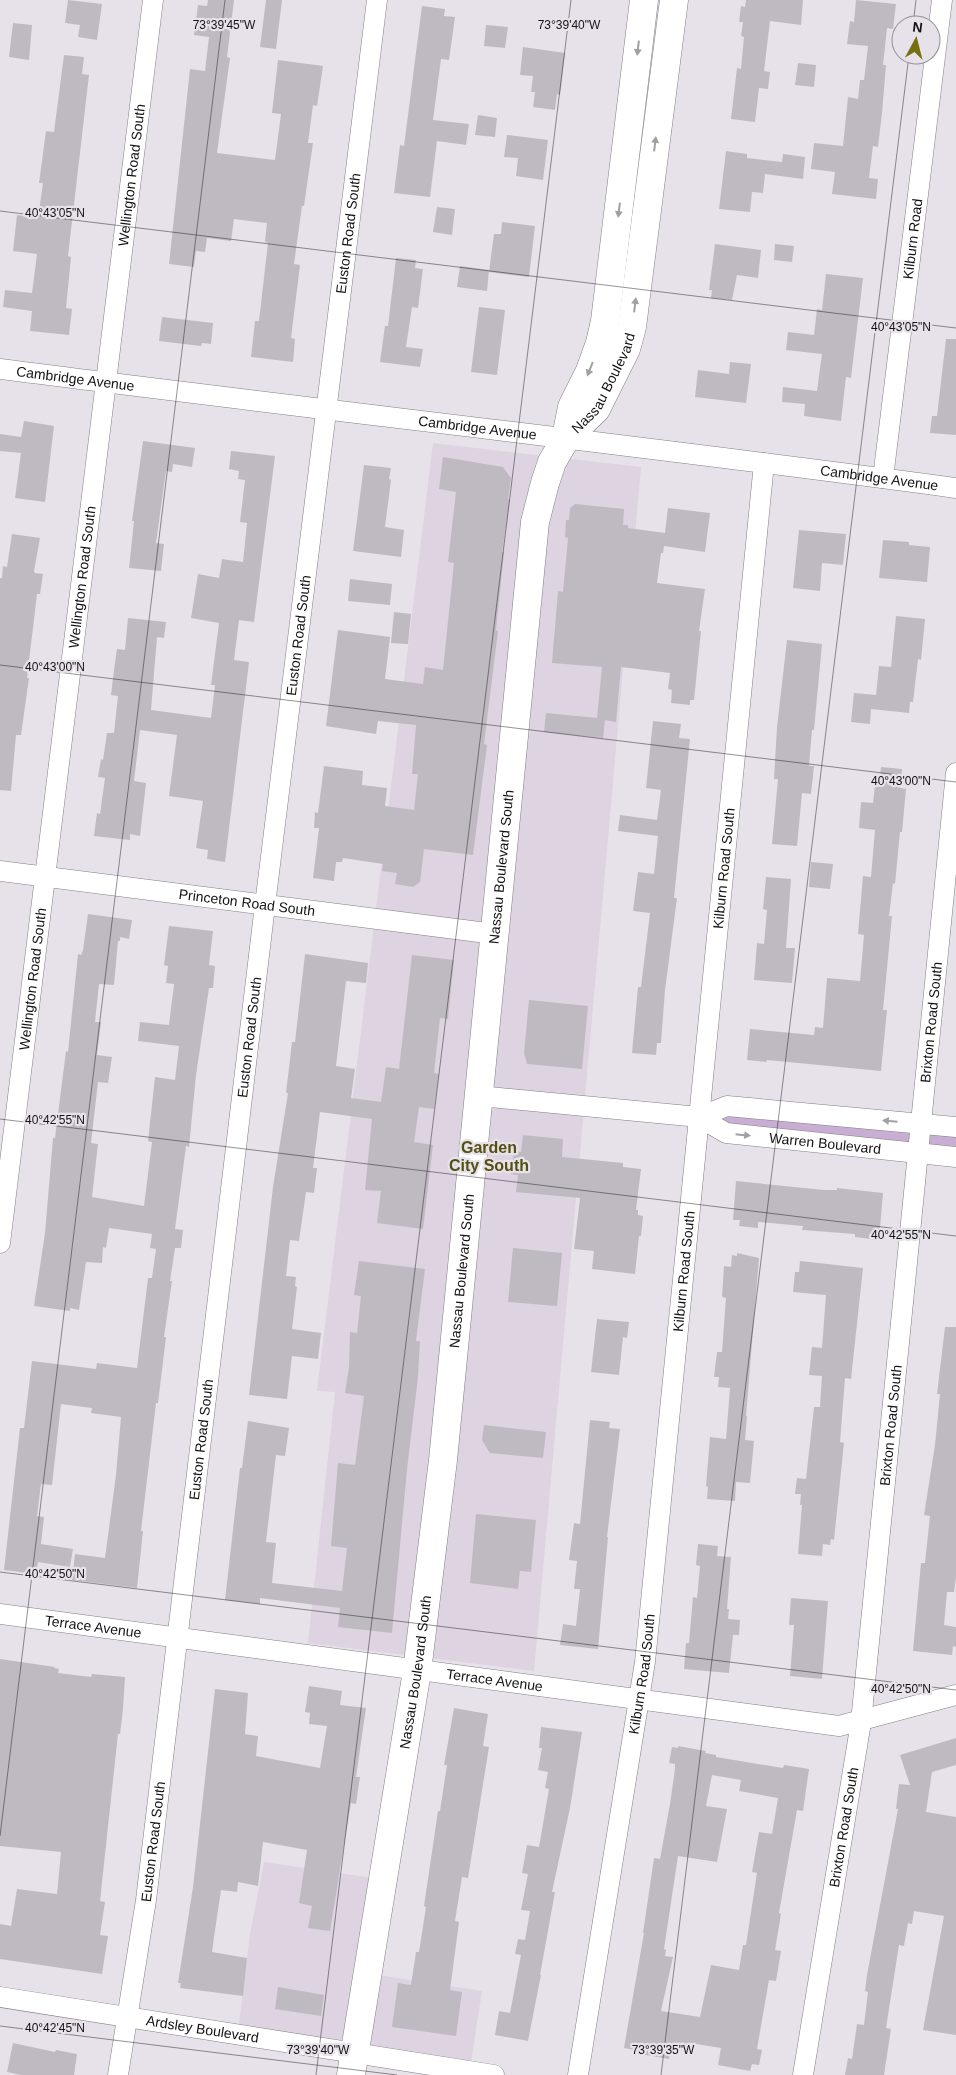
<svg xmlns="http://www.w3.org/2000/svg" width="956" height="2075" font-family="Helvetica,sans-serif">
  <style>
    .built { fill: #ddd3e1 }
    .green { fill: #c7aed2 }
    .building { fill: #bfbac2; fill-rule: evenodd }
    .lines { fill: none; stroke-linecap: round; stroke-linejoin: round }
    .minor-casing { stroke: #837e85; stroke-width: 21 }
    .secondary-casing { stroke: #837e85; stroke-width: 29 }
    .minor { stroke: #fff; stroke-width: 20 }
    .secondary { stroke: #fff; stroke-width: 28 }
    .oneway { fill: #a1a0a1 }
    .ticks { fill: none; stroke: #141214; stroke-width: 1; stroke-opacity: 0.45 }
    .labels { text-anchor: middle; stroke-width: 4.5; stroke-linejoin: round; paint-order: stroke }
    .street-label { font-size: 14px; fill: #141214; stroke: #e7e2ea }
    .quarter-label { font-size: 16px; font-weight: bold; fill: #545012; stroke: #e7e2ea }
    .ticks-label { font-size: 12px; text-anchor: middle; fill: #141214; stroke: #e7e2ea; stroke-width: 4.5; stroke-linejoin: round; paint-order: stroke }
  </style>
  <rect width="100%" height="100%" fill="#e7e2ea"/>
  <path class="built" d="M433,443L641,467L534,1671L308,1643L335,1392L317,1391Z
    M264,1862L379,1879L365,1973L482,1991L470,2069L238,2032L250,1934Z"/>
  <path class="green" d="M727,1106L956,1127V1157L726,1133L699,1117Z"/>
  <path class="building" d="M68,0L102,4L97,40L78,37L80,25L65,23Z
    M208,0H234L227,57L230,58L217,153L275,160L281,114L272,113L278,60L323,66L317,106L313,105L308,143H313L304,206H302L294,264L300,265L291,338L295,339L293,362L251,357L255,321H259L268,243L265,242L267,223L234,219L231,241L207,238L205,252L196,251L194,267L169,264L190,69L205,71L209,37L194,35L198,5L207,6Z
    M266,0H282L276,49L260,47Z
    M746,0H803L801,25L770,21L764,71L770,72L768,89L759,88L755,122L731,119L737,68L741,69L744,37L741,36L743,22H739L741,6L745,7Z
    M856,0L896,4L893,29L887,28L883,65H886L882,113L878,147L873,146L869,178L878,179L876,199L832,194L835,172L811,169L814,143L843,146L848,97L858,99L860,80H864L868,46L847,44L850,21L854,22Z
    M422,6L445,9L444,16L455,17L449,60L441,59L433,120L469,124L466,145L437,141L430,197L394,193L400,145L404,146Z
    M13,23L32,25L29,60L9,57Z
    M486,25L508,27L505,48L484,46Z
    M523,47L565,53L560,95L557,94L555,110L533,107L535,92H531L533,76L520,75Z
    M64,55L84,57L82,74L89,75L68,256L71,257L66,308L72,309L69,335L30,331L32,311L3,307L5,290L32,293L37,254L13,251L17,215L38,218L43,183H39L46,131L54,132Z
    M798,63L816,65L814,87L795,85Z
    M478,115L497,118L495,137L475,135Z
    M507,135L548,140L543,180L516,176L518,158L504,157Z
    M726,151L747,154V158L782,162L783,154L805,157L803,179L765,174L763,193L752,192L750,212L719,209Z
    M437,207L455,209L452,235L433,232Z
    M502,222L535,226L529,277L489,272L494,234H501Z
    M715,244L761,250L758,278L737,275L732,300L711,298L712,290H709Z
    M775,244L794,246L792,262L774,260Z
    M396,258L416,260L415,268L423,269L418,308L412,307L406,347L423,349L420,367L380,362L385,326H388Z
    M460,266L489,270L487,291L457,287Z
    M826,274L863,278L851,378L846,377L841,421L804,416L805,404L782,402L783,387L817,391L822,354L786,350L788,332L814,335L817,309L822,310Z
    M479,307L505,310L497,375L471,372Z
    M162,317L213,323L211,344L202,343L201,346L159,341Z
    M946,339H956V435L930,433L932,416H937Z
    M730,362L751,364L746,403L695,397L698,370L729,374Z
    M24,421L54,426L45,502L15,498L21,453L0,451V434L21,437Z
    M143,441L195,448L192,467L173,464L172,472L166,471L156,543L164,544L161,571L129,568L134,521H132Z
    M231,451L275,456L254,622L239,620L234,660L249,662L225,862L207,859L208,850L196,848L203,801L169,796L177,735L140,730L134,781L146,783L140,836L130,834V840L94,836L97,813L100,814L105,778L98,777L101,759L103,760L107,733H114L118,696L111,695L114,670L117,649L125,650L128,618L166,622L164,638L157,637L151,710L211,718L215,685H211L219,623L191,618L198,574L219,578L222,559L243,562L247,523L240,522L245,480L238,479L239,471L229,469Z
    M443,457L503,467L511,478L508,499L510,500L502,552H504L496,630L498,631L484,744L487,745L473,855L424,849L420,882L413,887L395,884L397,873L382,871L383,864L343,858L342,862H336L334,881L313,878L319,828H314L315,812L318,813L324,766L363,771L362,785L387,788L385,806L414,810L418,774H412L416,725L378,721L376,734L326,726L338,630L390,637L385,679L423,684L425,667L443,670L454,563L448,562L456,492L439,489Z
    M364,465L391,468L389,479L391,480L385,527L404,530L401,557L353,551Z
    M575,504L624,509L623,525H628V528L665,533L668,508L710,513L705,552L664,546L663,553H661L657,583L705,589L699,631H701L694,700H690V705L671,703L672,690L668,689L670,673L621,667L616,722L605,720L603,738L544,732L546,713L597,718L602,667L552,663L558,591L563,592L568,538L565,537L566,520H569L570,508Z
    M799,530L846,534L843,565L822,563L820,591L793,588Z
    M12,534L40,538L34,571L35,573L43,574L40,594H37L27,678H29L21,735H16L11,791L0,790V578H2L3,566L7,567Z
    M883,540L909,542V545L930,547L927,582L879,578Z
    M350,579L392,584L390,605L348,601Z
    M394,612L411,614L408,644L391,643Z
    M896,616L925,619L921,660L918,659L913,702H910L909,713L871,709L870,724L851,722L854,693L876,695L879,666L891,667Z
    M787,640L822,644L814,730H812L809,766H814L811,794L802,793L797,846L772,844L778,779H774L777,727Z
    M653,721L681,724L679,738L690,739L674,898H677L665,990L661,1043H657L656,1055L632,1053L638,987H641L650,913L633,911L638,872L654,874L658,836L618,831L620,815L657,820L661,790L646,788Z
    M881,767L902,769L900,788L906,789L902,832H900L895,884L893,883L889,916H892L883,1010H887L881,1071L767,1060L766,1062L747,1060L750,1029L814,1035L815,1027L823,1028L827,978L860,981L864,935L858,934L863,876L871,877L875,830L859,828L861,802L873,803L875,785H879Z
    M811,862L833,864L830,889L809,887Z
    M766,877L791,879L786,948H795L792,983L754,980L757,943L764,944L767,910L763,909Z
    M88,914L132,920L129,939L120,937V941H118L114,985L99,984L95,1022H101L97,1055L112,1057L108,1083L98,1082L91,1143L98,1144L92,1197L144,1206L152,1142L148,1141L155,1077L175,1080L179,1046L138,1041L140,1022L169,1025L174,984L166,983L168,966L164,965L169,926L213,931L209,965L215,966L213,988H209L196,1075L189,1147L186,1146L180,1192L175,1229L183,1230L181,1248H175L170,1281H172L164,1337H166L158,1403H156L141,1531H143L137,1588L72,1580L75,1554L105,1558L116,1475L121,1417L91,1413L92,1408L61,1404L52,1485L41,1484L37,1516L44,1517L41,1544L73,1549L70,1567L38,1562L36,1574L4,1570L20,1428H24L32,1361L96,1369L97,1363L137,1368L148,1278H152L156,1249L150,1248L152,1234L109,1228L106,1248L103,1247L102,1263L86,1262L79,1310L70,1308V1311L34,1306L45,1233L53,1138H55L66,1051L68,1052L78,954L81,955L83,950Z
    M305,954L368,963L366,983L346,981L336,1066L355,1069L351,1098L381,1102L386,1067L399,1069L412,955L454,960L448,1019L440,1018L434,1073L439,1074L434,1109L419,1107L414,1142L433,1145L423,1229L377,1223L381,1191L365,1190L372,1119L320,1112L313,1168H317L314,1193L306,1192L299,1241L290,1240L286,1276L296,1277L295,1286L297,1287L292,1329L321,1333L318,1359L292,1356L287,1399L249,1395L273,1187L288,1093H286L292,1042H295Z
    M529,1000L588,1006L582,1069L527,1064L524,1053Z
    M523,1135L563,1139L562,1157L623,1163V1167L641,1169L636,1210H638V1215L643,1216L641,1236H639L635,1274L592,1269L594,1251L574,1249L580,1198L516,1192L518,1175L511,1174L514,1151L521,1152Z
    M736,1181L824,1190H837V1188L883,1193L879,1240L855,1237V1234L802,1230L803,1226L758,1222V1228L739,1226L740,1220H733Z
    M513,1248L562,1253L557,1306L508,1302Z
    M737,1253L759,1258L746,1416H747L745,1440L754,1441L750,1483L736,1482L735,1501L707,1499L708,1487L706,1486L710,1437L726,1439L730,1388L718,1387L719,1377H714L717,1352H722L726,1298L722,1297L724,1266L731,1267L732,1255L737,1256Z
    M359,1261L425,1269L416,1341H420L418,1377L407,1469L392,1633L338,1627L340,1608L260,1598V1604L225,1600L240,1468H242L248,1421L289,1428L285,1456L276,1455L266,1542L276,1543L272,1583L342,1591L347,1548L331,1546L338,1463L355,1465L364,1396L345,1393L349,1367L350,1332L357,1333L361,1296L354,1295Z
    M800,1261L863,1268L851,1379L845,1378L840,1442L844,1443L834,1540L831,1539L830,1545L823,1544L822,1556L798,1554L802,1505H800L801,1494H795L797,1478L806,1479L814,1407H820L822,1376L809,1375L812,1347L822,1348L826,1295L793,1292L795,1272H799Z
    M597,1319L629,1322L627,1338L623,1337L619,1375L591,1372Z
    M945,1327H956V1577L954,1592H947L944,1625L956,1627V1647L953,1646L952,1655L913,1651L921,1563H925L930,1516L924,1515L935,1445L940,1394H937Z
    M590,1420L610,1422L609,1428L620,1429L607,1537H608L598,1649L560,1645L563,1624L576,1626L580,1589H574L577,1561L569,1560L574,1523L580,1524Z
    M484,1425L546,1432L543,1458L490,1453L482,1440Z
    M476,1514L536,1520L531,1572L520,1571L518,1589L470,1583Z
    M698,1544L718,1546L717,1556L731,1557L727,1609H729L728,1619L740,1620L739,1635H733L729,1673L684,1669L686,1643H689L693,1597L697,1598L700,1566L696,1565Z
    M791,1598L828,1601L822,1679L790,1676L794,1625H789Z
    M0,1659L55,1667L54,1668L59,1669L58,1673L91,1677L92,1674L125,1677L123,1709L120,1734H118L100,1901L105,1902L100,1935L108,1936L102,1974L0,1959V1924L11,1926L17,1889L57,1894L61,1852L0,1846Z
    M309,1686L342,1691L340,1705L366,1708L356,1777H360L356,1804L351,1803L330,1931L308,1928L312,1906L299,1903L307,1850L263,1842L258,1886L238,1882L237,1892L221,1890L214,1937L212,1952L247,1958L243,1996L180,1988L181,1983H178L193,1887L215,1689L248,1693L245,1734L258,1736L256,1756L320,1768L327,1726L309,1724L310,1713L305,1712Z
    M454,1708L488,1714L483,1746L489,1747L468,1878L462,1877L455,1921L459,1922L450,1990L462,1992L456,2036L392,2027L398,1983L411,1985L416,1952H419L426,1907L424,1906L438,1811H440L447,1765H444Z
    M541,1727L582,1732L570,1808L552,1892H555L540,1975H541L528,2041L495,2035L499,2011L510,2013L521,1955L515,1954L518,1939L525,1940L530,1911L521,1910L528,1874L522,1873L527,1845L539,1847L549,1789L545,1788L548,1772L538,1770L542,1748H539Z
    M956,1738V1765L932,1772L926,1812L956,1817V2035L923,2030L944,1916L914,1911L912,1924L908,1923L904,1946L899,1945L886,2028L891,2029L884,2075H845L848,2058L852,2059L857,2024L864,2025L868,1992L865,1991L867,1975L898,1809H896L899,1784L910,1785L900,1755Z
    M678,1746L706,1751L705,1753L716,1755V1757L783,1768L784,1765L809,1769L803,1811L797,1810L779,1913L781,1914L775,1950L781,1951L776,1981L769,1980L757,2049L762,2050L759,2065L752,2064L750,2071L718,2065L721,2048L690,2043L689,2051L671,2048L669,2059L640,2054L641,2051L624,2048L644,1933H643L654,1858L660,1859L670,1804L675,1769V1764L669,1763L672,1747L678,1748ZM712,1775L741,1780L739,1791L778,1798L772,1834L759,1832L752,1872L757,1873L746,1945H743L739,1970L711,1965L700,2017L661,2011L673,1957L665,1956L666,1950L664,1949L678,1856L717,1862L727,1809L706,1806Z
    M278,1987L324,1995L321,2016L275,2009Z
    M13,2043L55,2052L56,2050L77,2054L74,2075H21L7,2072Z"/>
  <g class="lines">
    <g class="minor-casing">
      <g id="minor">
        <path id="s1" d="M0,369C319,410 638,445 956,488"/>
        <path id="s2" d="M883,478L942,0"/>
        <path id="s3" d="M0,871L495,934"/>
        <path id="s4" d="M479,1096L699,1117L726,1133L956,1157"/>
        <path d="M699,1117L727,1106L956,1127"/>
        <path id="s5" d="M0,1243L153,0"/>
        <path id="s6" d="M0,1614L839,1726L956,1695"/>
        <path id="s7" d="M0,1997L494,2075"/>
        <path id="s8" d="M118,2075L146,1900L265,905L377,0"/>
        <path id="s9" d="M578,2075L645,1662L764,463"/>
        <path id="s10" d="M803,2075L861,1722L956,773"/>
      </g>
    </g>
    <g class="secondary-casing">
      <g id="secondary">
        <path id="s11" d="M566,438L596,409L626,349L632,327L674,0"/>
        <path id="s12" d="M351,2075L417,1671L443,1460L535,522L545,483L552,462L566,438L572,407L590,371L600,343L605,321L644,0"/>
      </g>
    </g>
    <use href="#minor" class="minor"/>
    <use href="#secondary" class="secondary"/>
  </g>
  <defs><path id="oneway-solid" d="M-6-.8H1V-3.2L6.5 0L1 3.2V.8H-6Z" transform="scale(1.25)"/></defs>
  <g class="oneway">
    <use href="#oneway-solid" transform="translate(638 48) rotate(97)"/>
    <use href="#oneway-solid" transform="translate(655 144) rotate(-83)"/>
    <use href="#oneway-solid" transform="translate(619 210) rotate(97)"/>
    <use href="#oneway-solid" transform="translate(635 305) rotate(-83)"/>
    <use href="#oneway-solid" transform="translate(590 369) rotate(112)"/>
    <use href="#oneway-solid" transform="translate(890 1121) rotate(-175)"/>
    <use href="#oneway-solid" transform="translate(743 1135) rotate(6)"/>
  </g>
  <path class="ticks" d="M913,25L916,0M0,211L956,328M0,665L956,782M0,1119L956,1236M0,1572L956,1690M0,1836L225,0M0,2026L397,2075M316,2075L571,0M661,2075L909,55"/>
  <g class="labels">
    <g class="street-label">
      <text dy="5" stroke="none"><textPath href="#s5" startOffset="1076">Wellington Road South</textPath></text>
      <text dy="5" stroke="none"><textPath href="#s8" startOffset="1856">Euston Road South</textPath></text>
      <text dy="5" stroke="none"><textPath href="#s2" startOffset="241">Kilburn Road</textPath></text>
      <text dy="5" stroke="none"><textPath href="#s1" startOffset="76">Cambridge Avenue</textPath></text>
      <text dy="5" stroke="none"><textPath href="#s11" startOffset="68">Nassau Boulevard</textPath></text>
      <text dy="5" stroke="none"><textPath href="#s1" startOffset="481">Cambridge Avenue</textPath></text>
      <text dy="5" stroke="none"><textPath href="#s1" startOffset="886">Cambridge Avenue</textPath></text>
      <text dy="5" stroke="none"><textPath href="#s5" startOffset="671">Wellington Road South</textPath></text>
      <text dy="5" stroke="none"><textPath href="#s8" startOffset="1451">Euston Road South</textPath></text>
      <text dy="5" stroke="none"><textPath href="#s12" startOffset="1218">Nassau Boulevard South</textPath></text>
      <text dy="5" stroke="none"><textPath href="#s9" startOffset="1216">Kilburn Road South</textPath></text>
      <text dy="5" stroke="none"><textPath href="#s3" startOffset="249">Princeton Road South</textPath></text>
      <text dy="5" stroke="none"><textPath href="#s5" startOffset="266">Wellington Road South</textPath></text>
      <text dy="5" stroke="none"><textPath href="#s10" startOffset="1061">Brixton Road South</textPath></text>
      <text dy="5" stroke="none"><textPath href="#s8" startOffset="1046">Euston Road South</textPath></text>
      <text dy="5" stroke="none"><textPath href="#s4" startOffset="352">Warren Boulevard</textPath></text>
      <text dy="5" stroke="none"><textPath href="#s12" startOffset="812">Nassau Boulevard South</textPath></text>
      <text dy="5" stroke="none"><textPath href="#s9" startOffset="811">Kilburn Road South</textPath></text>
      <text dy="5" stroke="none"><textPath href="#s10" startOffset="656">Brixton Road South</textPath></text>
      <text dy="5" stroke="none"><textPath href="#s8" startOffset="641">Euston Road South</textPath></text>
      <text dy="5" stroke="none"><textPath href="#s6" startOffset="94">Terrace Avenue</textPath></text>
      <text dy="5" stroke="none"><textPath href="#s12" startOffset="408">Nassau Boulevard South</textPath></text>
      <text dy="5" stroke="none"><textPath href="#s9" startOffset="406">Kilburn Road South</textPath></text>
      <text dy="5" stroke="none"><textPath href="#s6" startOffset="499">Terrace Avenue</textPath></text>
      <text dy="5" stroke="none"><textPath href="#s10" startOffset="251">Brixton Road South</textPath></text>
      <text dy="5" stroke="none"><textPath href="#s8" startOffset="236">Euston Road South</textPath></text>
      <text dy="5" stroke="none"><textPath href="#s7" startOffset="205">Ardsley Boulevard</textPath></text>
    </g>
    <g class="quarter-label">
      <text x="489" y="1153">Garden<tspan x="489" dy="18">City South</tspan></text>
    </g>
  </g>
  <g class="ticks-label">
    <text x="224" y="29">73°39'45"W</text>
    <text x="569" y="29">73°39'40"W</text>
    <text x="55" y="217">40°43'05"N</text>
    <text x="901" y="331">40°43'05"N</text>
    <text x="55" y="671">40°43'00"N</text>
    <text x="901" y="785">40°43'00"N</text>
    <text x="55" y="1124">40°42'55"N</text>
    <text x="901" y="1239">40°42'55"N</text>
    <text x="55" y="1578">40°42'50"N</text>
    <text x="901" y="1693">40°42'50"N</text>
    <text x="55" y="2032">40°42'45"N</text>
    <text x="318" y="2054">73°39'40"W</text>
    <text x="663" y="2054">73°39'35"W</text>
  </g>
  <g transform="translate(916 40) rotate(7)"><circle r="24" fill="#e7e2ea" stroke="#938f94"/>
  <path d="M0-4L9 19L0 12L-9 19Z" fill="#777011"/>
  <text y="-8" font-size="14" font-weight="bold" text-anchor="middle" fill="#141214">N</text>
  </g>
</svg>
